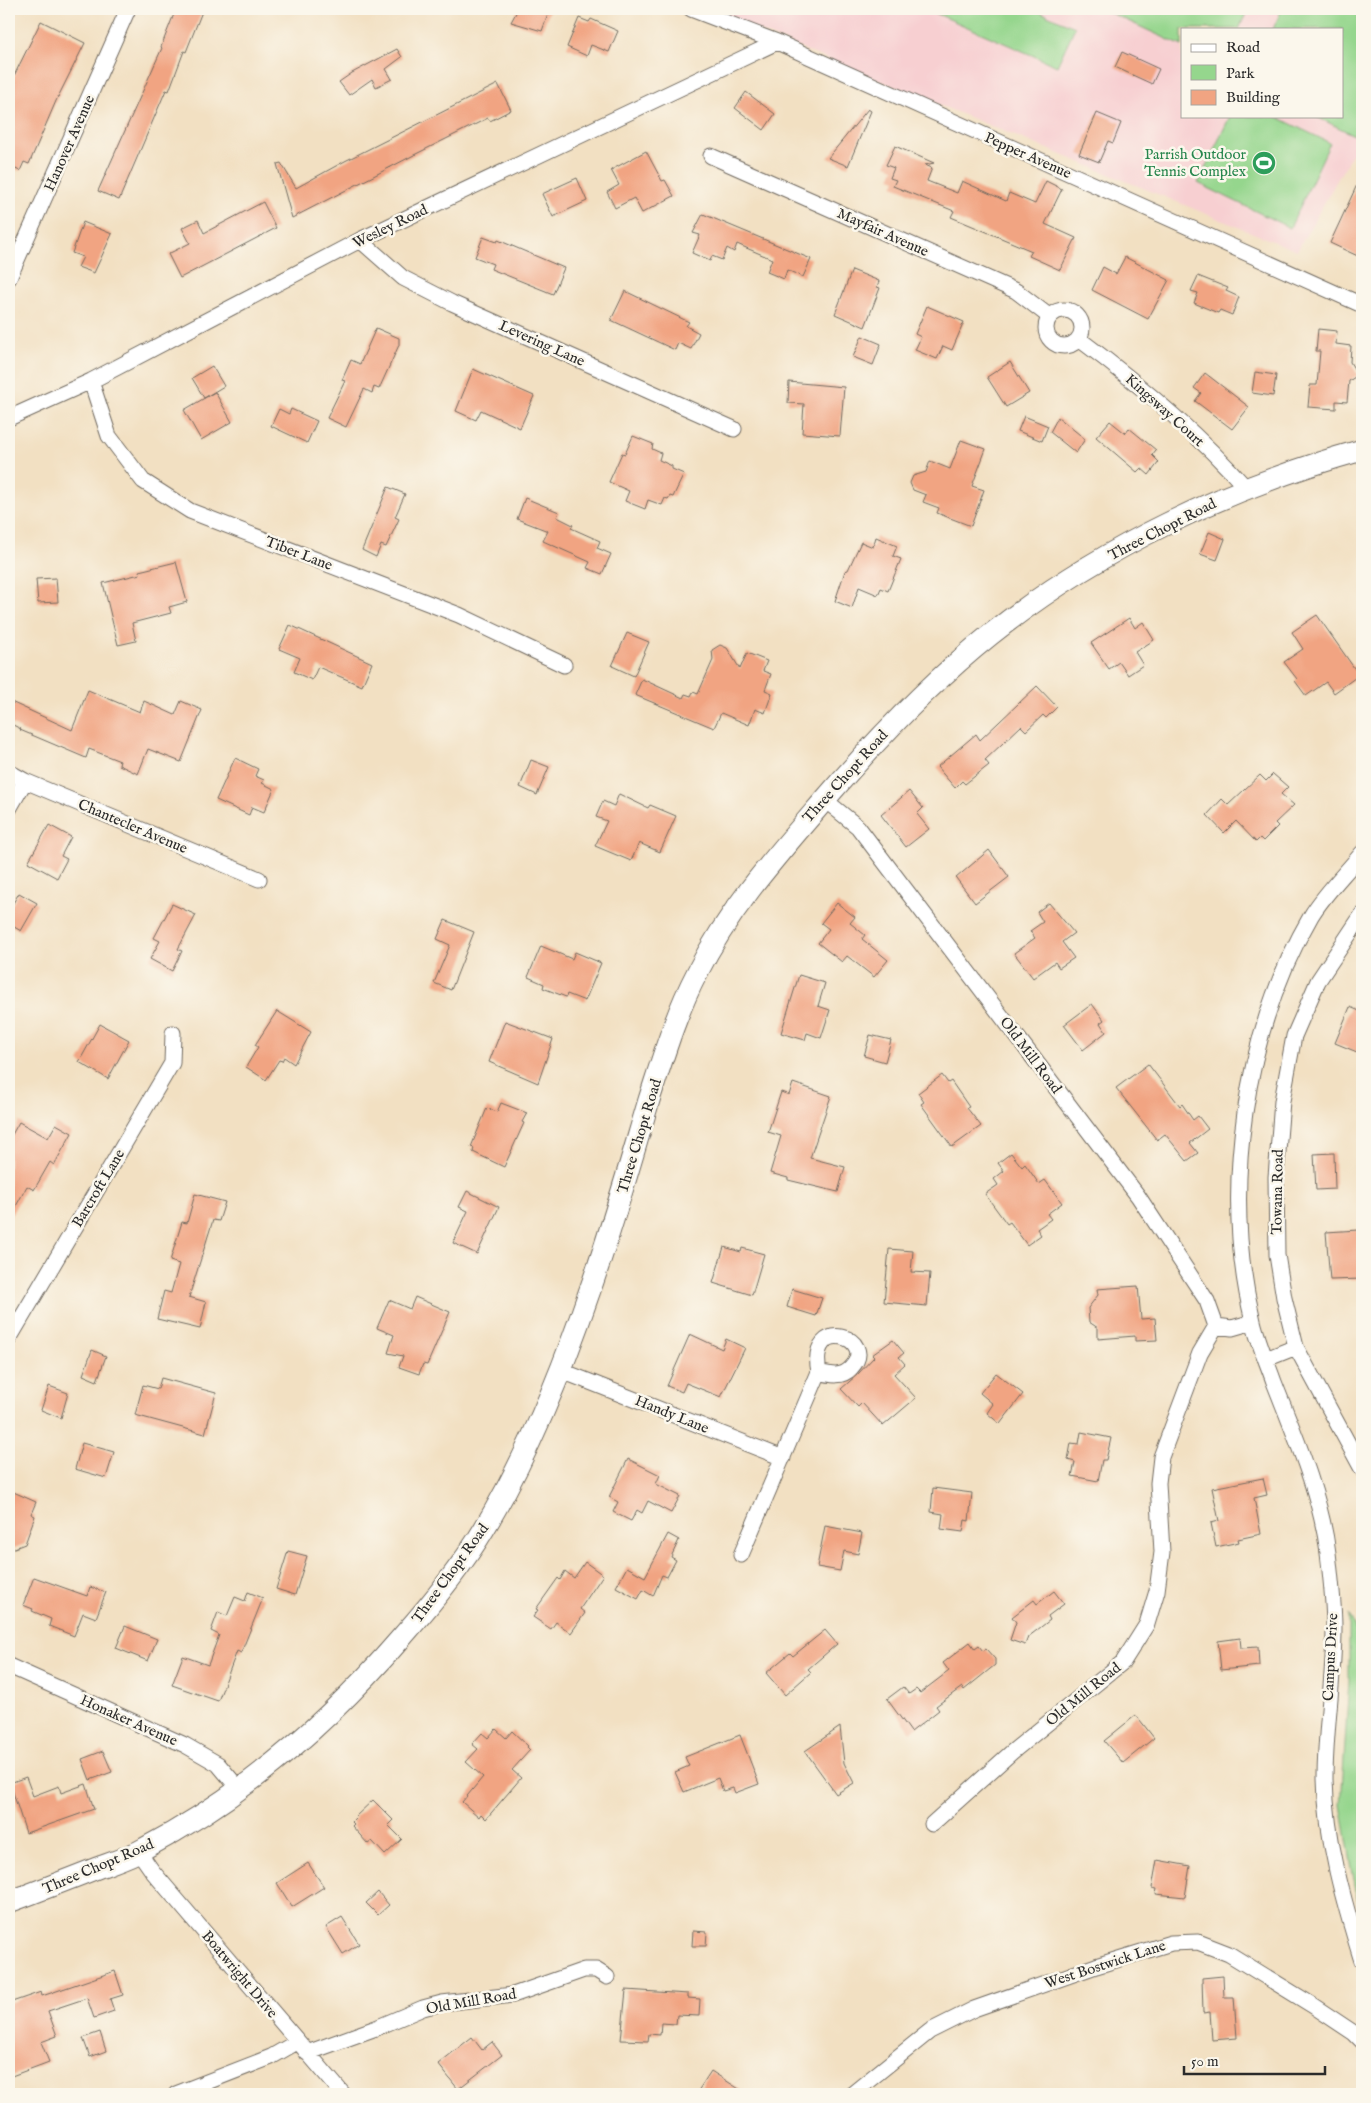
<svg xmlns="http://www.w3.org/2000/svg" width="1371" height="2103" font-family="'IM FELL English',serif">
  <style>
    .built { fill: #f7cfd1; fill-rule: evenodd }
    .green { fill: #95d68d; stroke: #60805c }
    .building { fill: #f1a482 }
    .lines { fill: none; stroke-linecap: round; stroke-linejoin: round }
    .street-casing { stroke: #716a60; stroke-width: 17 }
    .secondary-casing { stroke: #716a60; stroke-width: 23 }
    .street { stroke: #fff; stroke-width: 15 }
    .secondary { stroke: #fff; stroke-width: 21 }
    .labels { text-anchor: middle; stroke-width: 5; stroke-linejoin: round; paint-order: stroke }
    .street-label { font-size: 15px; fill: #2b2b2b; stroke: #fbf7ec }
    .leisure-label { font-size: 15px; fill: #27864d; stroke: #fbf7ec; text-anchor: end }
  </style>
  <rect width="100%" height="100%" fill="#fbf7ec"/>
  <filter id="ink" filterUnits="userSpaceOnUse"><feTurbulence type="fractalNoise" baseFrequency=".02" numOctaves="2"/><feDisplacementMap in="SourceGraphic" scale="10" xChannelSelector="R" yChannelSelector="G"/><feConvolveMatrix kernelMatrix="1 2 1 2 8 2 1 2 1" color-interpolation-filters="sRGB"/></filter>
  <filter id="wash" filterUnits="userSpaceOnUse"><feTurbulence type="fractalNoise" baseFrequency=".0096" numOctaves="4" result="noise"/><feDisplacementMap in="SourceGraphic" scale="20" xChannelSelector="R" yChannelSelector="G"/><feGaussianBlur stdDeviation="1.12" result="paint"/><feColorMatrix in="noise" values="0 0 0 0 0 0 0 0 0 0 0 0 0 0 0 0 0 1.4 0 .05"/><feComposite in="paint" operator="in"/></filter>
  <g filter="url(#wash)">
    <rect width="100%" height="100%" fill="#f2e0c2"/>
    <path class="built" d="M704,9H1362V158L1352,154L1297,251ZM1182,29H1342V116H1182Z"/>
    <path class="green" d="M926,9H1033L1075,27L1057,66Z
      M1102,9H1248L1239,29H1182V46Z
      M1282,9H1362V139L1315,116H1342V29H1273Z
      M1230,116H1275L1330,143L1290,228L1198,183Z
      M1349,1614L1362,1646V1926L1341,1805L1349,1681Z"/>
    <g id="blocks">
      <path class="building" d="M176,9H203L186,52L184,51L169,91L166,90L119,200L98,191L162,48L161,47Z
        M518,9H550L542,31L511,22Z
        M579,18L589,22L591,19L618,31L609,52L591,45L587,56L567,47Z
        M41,21L85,43L56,101L29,164L24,162L20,171L9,166V86Z
        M397,49L402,57L386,69L392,79L376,87L372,79L349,95L339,82L352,73Z
        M1122,52L1159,69L1152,84L1115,67Z
        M498,84L511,110L490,121L488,118L414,155L292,218L277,164L281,163L296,188L345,161Z
        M746,92L775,114L764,130L735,108Z
        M868,109L871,111L848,166L828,158Z
        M1097,113L1121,123L1113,143L1108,141L1099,162L1079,154Z
        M895,146L934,163L925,165L932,168L927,181L957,193L962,181L1006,201L1009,193L1035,204L1046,181L1062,189L1045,224L1076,238L1060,270L1029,256L1032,251L951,217L954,211L893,186L896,180L890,178L894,168L886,165Z
        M646,151L662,181L665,180L674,196L642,213L634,198L615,208L607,192L619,185L611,170Z
        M1362,174V258L1330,243Z
        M577,178L587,201L553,217L542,194Z
        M263,202L276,228L180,278L168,254L190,243L182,228L198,220L204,233Z
        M703,214L811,259L803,277L787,270L784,279L767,272L772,259L737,244L734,252L727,248L722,260L712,256L710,261L692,253L700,235L693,233Z
        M83,222L112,234L94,273L78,267L83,257L72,253Z
        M483,237L497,242L498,240L564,268L553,294L491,269L493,264L475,257Z
        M1125,257L1169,280L1148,319L1092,290L1103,267L1116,274Z
        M852,270L879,281L877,287L880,288L865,327L835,314Z
        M1198,276L1228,288L1226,291L1239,297L1232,315L1220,310L1218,313L1194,303L1198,293L1191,291Z
        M625,291L689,322L686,326L699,333L691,349L678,343L675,350L611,320Z
        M927,306L964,322L952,350L943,346L937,359L915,350L921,337L915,334Z
        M376,328L399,338V345L379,389L374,387L372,393L364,389L346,427L327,418L345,381L342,380L351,360L360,364Z
        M1318,329L1337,331L1336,344L1351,346L1350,362L1358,375L1349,381L1347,402L1336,401V409L1308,407L1310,385H1317L1320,351H1316Z
        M862,336L881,344L873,365L853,357Z
        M1010,362L1029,393L1006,407L987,377Z
        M212,366L224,386L204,398L192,378Z
        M473,369L534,396L520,428L481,410L476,420L456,411Z
        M1255,372L1276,375L1273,396L1252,393Z
        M1205,373L1249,407L1232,429L1195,401L1201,393L1194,388Z
        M789,382L844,387L840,436L802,433L804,404L788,403Z
        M215,392L232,422L201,440L184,410Z
        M279,409L289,414L291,409L317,421L307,443L271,426Z
        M1024,416L1048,426L1042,441L1018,431Z
        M1058,417L1085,439L1076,453L1050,432Z
        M1110,421L1125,433L1129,428L1156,450L1152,455L1159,462L1149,475L1141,468L1137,472L1096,437Z
        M633,436L653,444L652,449L661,453L659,460L672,466V469L684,474L673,497L670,496L668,499L665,498L662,505L648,500L645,509L625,501L629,491L609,482L622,453L625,454Z
        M961,440L986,449L972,486L984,490L971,526L937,513L939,508L923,502L926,495L913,490L910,483L913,476L926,472L930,461L950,469Z
        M388,487L405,494L395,517L399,519L386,547L381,545L376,557L362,550Z
        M525,498L559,512L557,517L573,525L571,528L600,541L597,548L611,554L602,574L587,568L590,562L543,541L548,531L517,519Z
        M1209,532L1225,539L1217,560L1200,554Z
        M876,537L897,546L893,556L901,559L888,591L881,588L878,595L859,587L852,608L835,601L845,571L848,570L861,542L873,547Z
        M176,562L187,602L169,607L171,613L132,623L136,641L118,645L103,583L140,574L139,571Z
        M56,578L58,602L38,603L36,579Z
        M1317,615L1359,675L1334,693L1326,682L1306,696L1295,681L1297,679L1284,662L1303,649L1292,632Z
        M1129,618L1135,628L1143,622L1154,640L1135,652L1143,665L1128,675L1119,662L1109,669L1091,643Z
        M290,625L372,663L362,686L318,667L312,680L294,672L300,658L279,649Z
        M627,633L649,642L634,676L612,666Z
        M720,645L727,648L740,669L747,653L767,661L763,671L771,674L765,690L772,693L765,713L755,709L749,725L721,713L714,728L635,695L642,679L683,698L685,694L691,696L693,692L698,694L713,660L712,650Z
        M1037,686L1057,707L1046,718L1043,715L1026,731L1021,726L985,760L989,765L965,784L962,781L955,788L937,767L976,734L980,740Z
        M88,690L140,712L144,701L175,715L181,701L202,710L181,762L148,749L138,774L119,765L120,761L89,749L86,758L20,730L21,729L9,723V701L72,730Z
        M235,758L258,769L255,776L264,780L262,783L274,789L264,812L252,807L249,815L216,800Z
        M531,760L549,767L537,795L520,787Z
        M1273,774L1288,787L1281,794L1294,805L1275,823L1278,826L1263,841L1260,838L1256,842L1236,821L1224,833L1207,815L1222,799L1228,805L1260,775L1266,781Z
        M909,791L923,808L917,814L929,829L906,847L881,815Z
        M619,794L648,808L650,805L676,816L660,852L639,843L631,861L595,846L607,821L596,817L603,801L614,806Z
        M49,825L71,837L61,856L67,859L57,878L28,862Z
        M989,850L1009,877L975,903L956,878Z
        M19,893L37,903L21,931L9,924V910Z
        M837,903L855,917L850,923L865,935L862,939L888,960L874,977L847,956L842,962L818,943L829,929L821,923Z
        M1049,903L1074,933L1062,942L1074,958L1059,968L1055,962L1033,978L1014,953L1035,938L1030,931L1043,922L1037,912Z
        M172,904L196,915L178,949L182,951L172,971L150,959L160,941L154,938Z
        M445,920L474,932L451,990L434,983L450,945L437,939Z
        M541,946L572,959L575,952L601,963L585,1001L567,994L566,997L543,988L544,984L528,977Z
        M799,975L825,983L818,1006L830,1010L821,1038L807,1033L805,1040L781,1033Z
        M1092,1004L1104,1020L1100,1023L1106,1032L1083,1050L1064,1025Z
        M1350,1007L1362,1012V1040L1357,1052L1335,1043Z
        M277,1011L311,1032L294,1064L284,1057L282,1061L279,1060L266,1080L246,1067L258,1047L255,1045Z
        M505,1021L553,1039L538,1083L489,1062Z
        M100,1024L129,1040L108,1079L79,1062Z
        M870,1035L891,1040L885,1062L864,1056Z
        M1148,1064L1180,1106L1182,1104L1193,1120L1198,1116L1208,1129L1190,1143L1198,1153L1187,1161L1165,1134L1157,1140L1116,1088Z
        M942,1075L948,1083L951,1081L969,1107L967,1108L981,1126L952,1147L921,1104L924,1102L918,1093Z
        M793,1083L831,1096L810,1158L845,1167L838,1192L788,1180V1178L770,1173L781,1136L768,1132L781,1092L789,1095Z
        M501,1103L527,1113L522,1122L524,1123L504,1167L473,1152L474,1148L471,1147L487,1108L497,1112Z
        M19,1122L48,1138L56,1124L72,1133L54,1165L50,1162L34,1190L27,1186L9,1219V1140Z
        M1011,1153L1022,1167L1025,1164L1039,1184L1045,1180L1062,1203L1047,1214L1051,1219L1037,1229L1041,1235L1027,1245L1010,1222L1007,1224L985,1194L998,1185L994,1179L1004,1171L998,1163Z
        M1334,1153L1335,1189L1316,1190L1314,1154Z
        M467,1191L499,1207L477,1254L453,1243L468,1211L459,1207Z
        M195,1194L225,1202L219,1221L213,1220L189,1297L206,1302L200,1329L157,1319L164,1291L171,1293L179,1264L170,1261L182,1222L187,1223Z
        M1358,1230L1359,1245H1362V1279L1330,1280L1326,1232Z
        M724,1247L741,1252L742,1248L764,1254L752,1295L713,1283Z
        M889,1249L913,1251L911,1272L930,1273L927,1306L884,1302Z
        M1138,1286L1141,1319L1155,1318L1157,1340L1135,1341V1336L1098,1339V1328L1089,1322L1088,1308L1098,1295L1097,1289Z
        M792,1289L822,1298L816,1316L787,1307Z
        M415,1297L450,1312L427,1365L423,1364L419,1374L399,1367L403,1356L388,1353L394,1335L377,1328L389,1300L410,1309Z
        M690,1334L722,1349L726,1339L745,1348L721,1397L686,1383L682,1392L667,1386Z
        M893,1340L904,1353L899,1357L905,1364L894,1374L916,1398L883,1426L862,1403L858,1407L841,1389L857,1375L874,1357L872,1355Z
        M92,1350L106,1356L97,1381L83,1375Z
        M996,1373L1023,1394L1000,1424L987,1413L993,1404L980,1393Z
        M161,1378L216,1393L205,1434L135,1415L143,1385L158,1389Z
        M49,1386L68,1393L61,1418L41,1410Z
        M1081,1432L1111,1438L1106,1460H1102L1098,1481L1072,1476L1075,1462L1068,1460L1071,1443L1079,1444Z
        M82,1443L114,1452L106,1478L75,1469Z
        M628,1459L660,1475L656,1484L680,1496L671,1513L648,1501L642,1513L637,1510L631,1521L613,1512L618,1502L609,1497Z
        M1263,1478L1267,1495L1254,1498L1261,1534L1238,1539L1239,1542L1216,1547L1211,1523L1219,1521L1212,1488Z
        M933,1488L972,1493L969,1521L965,1520L963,1532L941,1529L943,1514L931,1512Z
        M9,1490L36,1502L31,1514L35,1516L25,1544L9,1550Z
        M825,1526L862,1533L858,1554L844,1551L840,1571L817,1567Z
        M668,1534L679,1540L671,1557L676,1560L667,1577L662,1575L653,1596L643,1590L638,1599L616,1587L627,1567L645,1577Z
        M288,1551L307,1556L295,1595L276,1589Z
        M585,1562L603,1575L580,1609L585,1613L571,1633L556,1622L551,1629L533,1617L538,1610L536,1609L558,1578L560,1580L565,1571L574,1578Z
        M34,1577L87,1596L90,1587L106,1592L96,1618L83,1613L74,1636L49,1626L51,1619L32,1611L33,1609L23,1605Z
        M1054,1591L1064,1604L1048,1616L1050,1620L1028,1637L1025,1645L1010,1640L1016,1622L1012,1617L1034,1600L1037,1604Z
        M248,1592L263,1598L241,1653L237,1651L218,1701L172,1685L183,1656L208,1665L219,1635L211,1631L218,1612L227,1616L235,1597L245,1601Z
        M125,1626L157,1639L148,1661L116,1648Z
        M825,1630L837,1644L808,1669L811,1672L785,1695L766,1673L790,1653L793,1656Z
        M1240,1638L1241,1648L1258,1647L1259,1666L1221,1670L1218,1641Z
        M970,1642L975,1649L979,1646L983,1651L986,1649L995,1659V1665L964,1690L962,1687L936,1706L939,1710L911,1732L887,1699L903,1687L909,1694L916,1689L920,1693L949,1671L943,1663Z
        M1136,1715L1154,1738L1123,1763L1104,1741Z
        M840,1727L844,1763L854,1783L836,1794L805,1751Z
        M496,1729L506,1738L512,1731L528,1746L527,1747L530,1750L512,1770L521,1778L486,1819L481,1814L479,1817L462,1802L483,1777L466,1762L478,1749L472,1744L482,1733L488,1738Z
        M740,1735L759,1784L735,1793L733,1788L723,1791L718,1778L684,1792L675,1772L689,1766L685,1757Z
        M103,1751L112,1772L90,1780L82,1759Z
        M26,1777L33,1796L59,1786L61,1793L86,1784L94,1809L26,1833L10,1783Z
        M373,1800L393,1820L388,1825L402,1839L385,1855L372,1841L368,1844L352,1826L354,1824L352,1822L356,1818L355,1817Z
        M1157,1860L1190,1866L1185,1897L1156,1894L1157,1889L1152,1888Z
        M308,1863L324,1887L292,1907L277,1883Z
        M378,1892L389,1905L378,1915L366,1903Z
        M342,1917L359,1944L343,1954L326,1927Z
        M693,1931L707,1932L706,1946H692Z
        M115,1971L123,1995L110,1999L114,2011L94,2018L87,1998L48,2011L57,2036L41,2042L49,2062L9,2077V2003L41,1992L42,1996Z
        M1223,1976L1224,1997H1234L1237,2038L1212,2040L1210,2012L1203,2013L1202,1978Z
        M626,1990L688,1994V1998L700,1999L699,2016L677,2015L676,2024L661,2023L660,2035L649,2034L648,2041L621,2040Z
        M100,2032L106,2051L90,2057L83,2038Z
        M472,2037L482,2050L492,2042L502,2055L458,2089L438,2064Z
        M711,2071L747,2094H696Z"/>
    </g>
  </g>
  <g filter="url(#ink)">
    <use href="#blocks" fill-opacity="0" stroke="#716a60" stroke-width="1"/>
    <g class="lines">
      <g class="street-casing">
        <path id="street" d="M691,9L777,42L1362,305
          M711,156L1016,291L1050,317
          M360,240L403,278L452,303L734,429
          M9,278L128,9
          M1046 328a18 18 0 1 1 36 0a18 18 0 1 1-36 0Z
          M1079,339C1138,383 1197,432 1246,488
          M91,381L109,436L143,481L190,511L459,615L564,665
          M9,418L91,381L360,240L777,42
          M9,772L25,781L259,879
          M825,800L858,827L1138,1196L1207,1301L1216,1326L1232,1328L1253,1322
          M9,809L25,781
          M1362,853C1346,873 1324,894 1311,916C1244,1031 1221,1192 1253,1321C1258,1342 1267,1362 1274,1382C1295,1436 1321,1495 1328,1553C1331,1578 1334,1604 1334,1629C1334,1679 1325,1729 1325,1779C1326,1841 1344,1903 1362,1961
          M1362,915L1318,981L1294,1036L1282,1101L1276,1177L1277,1255L1284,1298L1296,1347L1362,1469
          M9,1339L172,1063L173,1033
          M1266,1359L1296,1347
          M562,1371L783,1458
          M741,1555L819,1372C830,1375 842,1378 851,1368C880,1338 807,1314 819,1372
          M9,1666L185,1745L218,1764L239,1789
          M932,1824L1012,1752L1123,1662L1147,1624L1157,1591L1162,1552L1158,1483L1161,1457L1200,1353L1216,1326
          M139,1852L153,1872L343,2094
          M307,2053L376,2028L423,2008L442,2003L513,1995L584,1970H596L607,1977
          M176,2094L271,2057L297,2042
          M852,2094L930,2031L974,2009L1096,1966L1171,1943L1198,1942L1229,1954L1312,2005L1354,2033L1362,2041"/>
      </g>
      <g class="secondary-casing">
        <path id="secondary" d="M9,1902C38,1891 67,1880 97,1868C113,1862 130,1857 145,1848C244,1796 329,1722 402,1637C432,1603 461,1568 484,1529C529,1454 562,1372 590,1290C612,1228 630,1164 649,1100C663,1057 676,1013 697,973C730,907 779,853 827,797C877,739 930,683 990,635C1099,548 1229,487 1362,450"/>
      </g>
      <use href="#street" class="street"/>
      <use href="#secondary" class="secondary"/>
    </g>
  </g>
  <defs>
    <g id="stadium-disc" transform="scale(1.25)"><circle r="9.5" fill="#2e9e5b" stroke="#fbf7ec"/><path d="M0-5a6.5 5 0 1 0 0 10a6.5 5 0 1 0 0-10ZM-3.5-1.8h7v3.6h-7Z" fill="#fff"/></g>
  </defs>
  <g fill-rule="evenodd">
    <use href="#stadium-disc" x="1264" y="163"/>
  </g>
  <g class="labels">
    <g class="street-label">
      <text transform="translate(69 143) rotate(-66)" y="5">Hanover Avenue</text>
      <text transform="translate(1028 155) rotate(24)" y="5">Pepper Avenue</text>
      <text transform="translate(390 226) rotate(-26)" y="5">Wesley Road</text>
      <text transform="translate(883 232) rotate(24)" y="5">Mayfair Avenue</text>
      <text transform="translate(542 343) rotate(24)" y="5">Levering Lane</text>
      <text transform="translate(1165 410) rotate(42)" y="5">Kingsway Court</text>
      <text transform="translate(1162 529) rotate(-27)" y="5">Three Chopt Road</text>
      <text transform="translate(299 553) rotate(21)" y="5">Tiber Lane</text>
      <text transform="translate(845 776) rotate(-48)" y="5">Three Chopt Road</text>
      <text transform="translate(133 826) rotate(23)" y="5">Chantecler Avenue</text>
      <text transform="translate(1031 1055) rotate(53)" y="5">Old Mill Road</text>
      <text transform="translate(639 1136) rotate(-73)" y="5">Three Chopt Road</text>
      <text transform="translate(98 1188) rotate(-59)" y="5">Barcroft Lane</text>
      <text transform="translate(1277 1192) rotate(-89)" y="5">Towana Road</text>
      <text transform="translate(672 1414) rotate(22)" y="5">Handy Lane</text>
      <text transform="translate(450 1573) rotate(-54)" y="5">Three Chopt Road</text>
      <text transform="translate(1330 1657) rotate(-87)" y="5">Campus Drive</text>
      <text transform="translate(1083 1694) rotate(-39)" y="5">Old Mill Road</text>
      <text transform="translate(129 1720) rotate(24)" y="5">Honaker Avenue</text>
      <text transform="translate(98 1866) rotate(-23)" y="5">Three Chopt Road</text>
      <text transform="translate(1105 1964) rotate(-18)" y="5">West Bostwick Lane</text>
      <text transform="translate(240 1974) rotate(50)" y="5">Boatwright Drive</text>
      <text transform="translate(471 2001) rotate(-10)" y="5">Old Mill Road</text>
    </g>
    <g class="leisure-label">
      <text x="1246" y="159">Parrish Outdoor<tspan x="1246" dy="17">Tennis Complex</tspan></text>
    </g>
  </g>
  <rect width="1371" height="2103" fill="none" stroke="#fbf7ec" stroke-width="30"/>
  <rect x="1181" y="28" width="162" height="90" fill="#fbf7ec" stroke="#a8a59f"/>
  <rect x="1191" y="44" width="25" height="8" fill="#ffffff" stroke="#a8a59f"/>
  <text x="1226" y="52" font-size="15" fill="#2b2b2b">Road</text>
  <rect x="1191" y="65" width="25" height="15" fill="#95d68d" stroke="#a8a59f"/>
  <text x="1226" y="78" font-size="15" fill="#2b2b2b">Park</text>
  <rect x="1191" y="90" width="25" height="15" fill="#f1a482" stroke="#a8a59f"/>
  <text x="1226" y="102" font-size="15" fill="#2b2b2b">Building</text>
  <path d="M1184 2066v8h141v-8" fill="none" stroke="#2b2b2b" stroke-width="2.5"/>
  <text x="1191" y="2066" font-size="15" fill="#2b2b2b" stroke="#fbf7ec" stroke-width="4" paint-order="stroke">50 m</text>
</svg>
